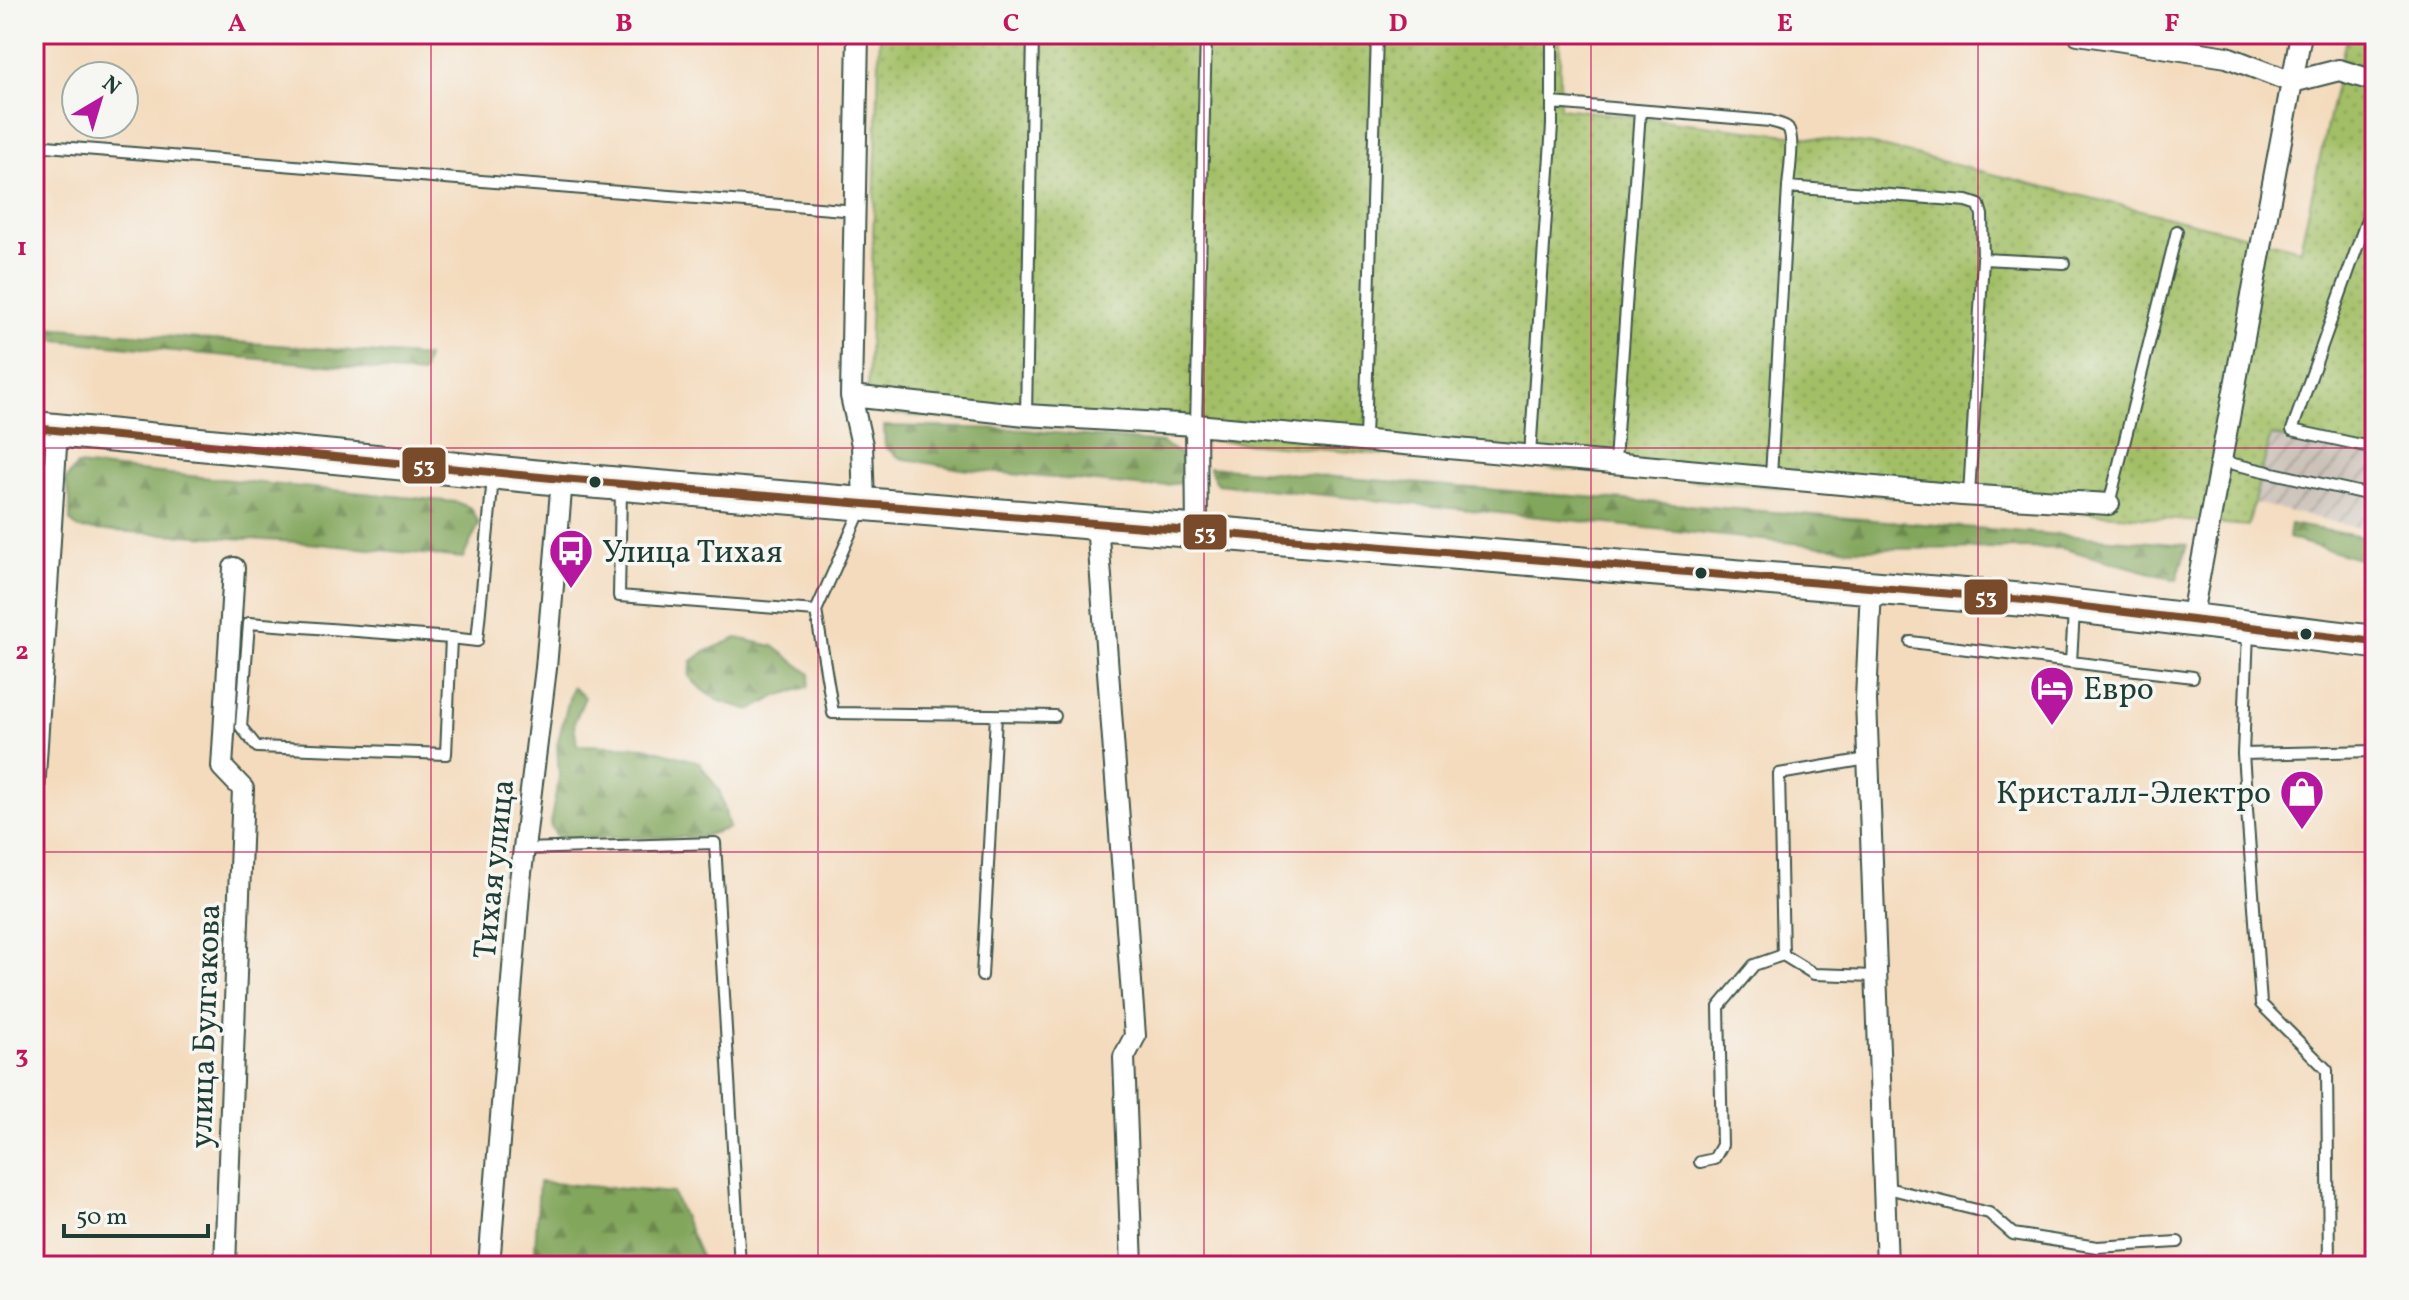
<svg xmlns="http://www.w3.org/2000/svg" width="2409" height="1300" font-family="Vollkorn,serif">
  <style>
    .industrial { fill: url(#industrial-furrows) }
    .forest { fill: url(#forest-firs); stroke: #507248; stroke-width: 2 }
    .park { fill: url(#park-dots); stroke: #617e4d; stroke-width: 2 }
    .lines { fill: none; stroke-linecap: round; stroke-linejoin: round }
    .lane-casing { stroke: #3f5549; stroke-width: 14 }
    .street-casing { stroke: #3f5549; stroke-width: 24 }
    .primary-casing { stroke: #3f5549; stroke-width: 36 }
    .lane { stroke: #fff; stroke-width: 10 }
    .street { stroke: #fff; stroke-width: 20 }
    .primary { stroke: #fff; stroke-width: 32 }
    .bus-1-casing { stroke: #f6f6f2; stroke-width: 14 }
    .bus-1 { stroke: #7a4b2a; stroke-width: 8 }
    .grid { fill: none; stroke: #c2185b; stroke-width: 2; stroke-opacity: 0.55 }
    .bus-dot { fill: #1f3d34; stroke: #f6f6f2; stroke-width: 3 }
    .labels { text-anchor: middle; stroke-width: 7; stroke-linejoin: round; paint-order: stroke }
    .poi-label { font-size: 32px; fill: #1f3d34; stroke: #f6f6f2; text-anchor: start }
    .street-label { font-size: 32px; fill: #1f3d34; stroke: #f6f6f2 }
    .line-badge { stroke: #f6f6f2; stroke-width: 3 }
    .badge-label { font-size: 22px; text-anchor: middle; font-weight: bold; fill: #fff }
    .neatline { fill: none; stroke: #c2185b; stroke-width: 3 }
    .grid-label { font-size: 26px; text-anchor: middle; font-weight: bold; fill: #c2185b }
  </style>
  <defs>
    <pattern id="industrial-furrows" width="10" height="10" patternUnits="userSpaceOnUse" patternTransform="scale(2)"><rect width="10" height="10" fill="#ccc2b9"/><path d="M-1 1l2-2M0 10L10 0M9 11l2-2" fill="none" stroke="#a59f97"/></pattern>
    <pattern id="forest-firs" width="22" height="20" patternUnits="userSpaceOnUse" patternTransform="scale(2)"><rect width="22" height="20" fill="#82a65b"/><path d="M5 1l3.5 6h-7zM16 11l3.5 6h-7z" fill="#6a884c"/></pattern>
    <pattern id="park-dots" width="8" height="8" patternUnits="userSpaceOnUse" patternTransform="scale(2)"><rect width="8" height="8" fill="#a3bf66"/><path d="M2 2h.1M6 6h.1" fill="none" stroke="#849c55" stroke-width="1.8" stroke-linecap="round"/></pattern>
  </defs>
  <rect width="100%" height="100%" fill="#f6f6f2"/>
  <filter id="ink" filterUnits="userSpaceOnUse"><feTurbulence type="fractalNoise" baseFrequency=".0125" numOctaves="2"/><feDisplacementMap in="SourceGraphic" scale="16" xChannelSelector="R" yChannelSelector="G"/><feConvolveMatrix kernelMatrix="1 2 1 2 8 2 1 2 1" color-interpolation-filters="sRGB"/></filter>
  <filter id="wash" filterUnits="userSpaceOnUse"><feTurbulence type="fractalNoise" baseFrequency=".006" numOctaves="4" result="noise"/><feDisplacementMap in="SourceGraphic" scale="32" xChannelSelector="R" yChannelSelector="G"/><feGaussianBlur stdDeviation="1.8" result="paint"/><feColorMatrix in="noise" values="0 0 0 0 0 0 0 0 0 0 0 0 0 0 0 0 0 1.4 0 .05"/><feComposite in="paint" operator="in"/></filter>
  <g filter="url(#wash)">
    <rect width="100%" height="100%" fill="#f4dbbe"/>
    <path class="industrial" d="M2271,435L2375,457V532L2254,503Z"/>
    <path class="forest" d="M34,326L427,357L422,374L34,338Z
      M884,426L1013,429L1162,443L1190,460L1181,483L1147,487L961,469L900,458L885,447Z
      M77,465L456,502L471,508L479,524L463,558L297,542L79,529L70,521V498L65,481Z
      M1209,467L2187,545L2177,580L2061,548L1851,549L1217,484Z
      M2290,524L2375,539V564L2288,538Z
      M737,638L773,646L810,674L808,687L777,696L752,710C722,703 709,700 689,676L692,661L704,652Z
      M572,687L585,697L574,723L577,745L645,747L699,762L720,792L729,828L700,837L557,838L550,824L559,776L557,745Z
      M539,1182L673,1193L705,1266H534Z"/>
    <path class="park" d="M880,34H1560V108L1874,145L2300,249L2347,34H2375V457L2271,435L2248,526L867,412Z"/>
  </g>
  <g filter="url(#ink)">
    <g class="lines">
      <g class="lane-casing">
        <path id="lane" d="M1552,103L1770,121C1775,123 1784,124 1788,128C1795,138 1789,174 1788,187
          M34,145L856,211
          M2375,197L2292,430L2375,448
          M1026,415L1033,34
          M1196,425L1206,34
          M1365,440L1377,34
          M1530,455L1552,125V34
          M1615,461L1640,111
          M2220,461L2375,496
          M1771,476L1788,187L1967,201L1979,205L1982,215L1983,259L2064,263
          M621,490L619,596L816,611L833,713L1055,716
          M1969,495L1983,259
          M2109,504L2177,231
          M816,611L862,507
          M2074,611L2071,662L2193,677
          M2248,632L2243,754L2375,751
          M451,638L446,754L257,747L241,727L249,623L451,638L477,641L493,478
          M1911,642L2071,662
          M2243,754L2261,1004L2327,1070L2329,1266
          M524,849L715,843L740,1266
          M1783,955L1779,774L1867,759
          M982,976L996,716
          M1700,1162L1714,1159L1722,1145L1719,1007L1754,965L1783,955L1814,974L1875,976
          M1883,1187L1989,1213L2013,1234L2097,1247L2178,1242"/>
      </g>
      <g class="street-casing">
        <path id="street" d="M2078,34L2227,57L2292,82L2339,70L2375,81
          M851,396L858,34
          M1196,425L1197,531
          M864,504L862,445L851,396L1026,415L1196,425L1962,495L2109,504
          M1097,523L1135,1036L1124,1057L1132,1266
          M1871,587L1866,700L1887,1266
          M2191,620L2301,34
          M34,791L57,431
          M225,1266L243,789L222,767L234,568
          M489,1266L520,881L546,668L562,479"/>
      </g>
      <g class="primary-casing">
        <path id="primary" d="M34,428L562,479L2025,600L2375,642"/>
      </g>
      <use href="#lane" class="lane"/>
      <use href="#street" class="street"/>
      <use href="#primary" class="primary"/>
      <g class="bus-1-casing">
        <path id="bus-1" d="M34,428L562,479L2025,600L2375,642"/>
      </g>
      <use href="#bus-1" class="bus-1"/>
    </g>
  </g>
  <path class="grid" d="M431,34V1266M818,34V1266M1204,34V1266M1591,34V1266M1978,34V1266M34,448H2375M34,852H2375"/>
  <defs>
    <g id="bus-pin" transform="scale(2.3)"><path d="M0 17L-7.5 6A9.5 9.5 0 1 1 7.5 6Z" fill="#b5179e" stroke="#f6f6f2"/><path d="M-5-6H5V4H4V6H2V4H-2V6H-4V4H-5ZM-3.5-4V0h7V-4ZM-3.5 1.2v1.5H-2V1.2ZM2 1.2v1.5H3.5V1.2Z" fill="#fff"/></g>
    <g id="hotel-pin" transform="scale(2.3)"><path d="M0 17L-7.5 6A9.5 9.5 0 1 1 7.5 6Z" fill="#b5179e" stroke="#f6f6f2"/><path d="M-6-4.5h1.5V1H6V5H4.5V3h-9V5H-6ZM-4 0a1.8 1.8 0 1 1 3.6 0ZM.5 0V-2.5h3Q6-2.5 6 0Z" fill="#fff"/></g>
    <g id="shop-pin" transform="scale(2.3)"><path d="M0 17L-7.5 6A9.5 9.5 0 1 1 7.5 6Z" fill="#b5179e" stroke="#f6f6f2"/><path d="M-5-2.5h2.3a2.7 3.5 0 0 1 5.4 0H5L5.5 6h-11ZM-1.5-2.5h3a1.5 2.3 0 0 0-3 0Z" fill="#fff"/></g>
  </defs>
  <g fill-rule="evenodd">
    <use href="#bus-pin" x="571" y="551"/>
    <use href="#hotel-pin" x="2052" y="688"/>
    <use href="#shop-pin" x="2302" y="792"/>
  </g>
  <g class="bus-dot">
    <circle cx="595" cy="482" r="7"/>
    <circle cx="1701" cy="573" r="7"/>
    <circle cx="2306" cy="634" r="7"/>
  </g>
  <g class="labels">
    <g class="poi-label">
      <text x="602" y="562">Улица Тихая</text>
      <text x="2083" y="699">Евро</text>
      <text x="2271" y="803" text-anchor="end">Кристалл-Электро</text>
    </g>
    <g class="street-label">
      <text transform="translate(493 869) rotate(-84)" y="11">Тихая улица</text>
      <text transform="translate(204 1026) rotate(-88)" y="11">улица Булгакова</text>
    </g>
  </g>
  <g class="line-badge">
    <rect x="401" y="446" width="46" height="39" rx="8" fill="#7a4b2a"/>
    <rect x="1182" y="513" width="46" height="38" rx="8" fill="#7a4b2a"/>
    <rect x="1963" y="578" width="46" height="38" rx="8" fill="#7a4b2a"/>
  </g>
  <g class="badge-label">
    <text x="424" y="473">53</text>
    <text x="1205" y="540">53</text>
    <text x="1986" y="604">53</text>
  </g>
  <rect width="2409" height="1300" fill="none" stroke="#f6f6f2" stroke-width="88"/>
  <g transform="translate(100 100) rotate(38)"><circle r="38" fill="#f6f6f2" stroke="#a0aca6" stroke-width="2"/>
  <path d="M0-6L14 30L0 20L-14 30Z" fill="#b5179e"/>
  <text y="-12" font-size="22" font-weight="bold" text-anchor="middle" fill="#1f3d34">N</text>
  </g>
  <path d="M64 1224v12h144v-12" fill="none" stroke="#1f3d34" stroke-width="4"/>
  <text x="76" y="1224" font-size="24" fill="#1f3d34" stroke="#f6f6f2" stroke-width="6" paint-order="stroke">50 m</text>
  <rect x="44" y="44" width="2321" height="1212" class="neatline"/>
  <g class="grid-label">
    <text x="237" y="31">A</text>
    <text x="624" y="31">B</text>
    <text x="1011" y="31">C</text>
    <text x="1398" y="31">D</text>
    <text x="1785" y="31">E</text>
    <text x="2172" y="31">F</text>
    <text x="22" y="255">1</text>
    <text x="22" y="659">2</text>
    <text x="22" y="1063">3</text>
  </g>
</svg>
